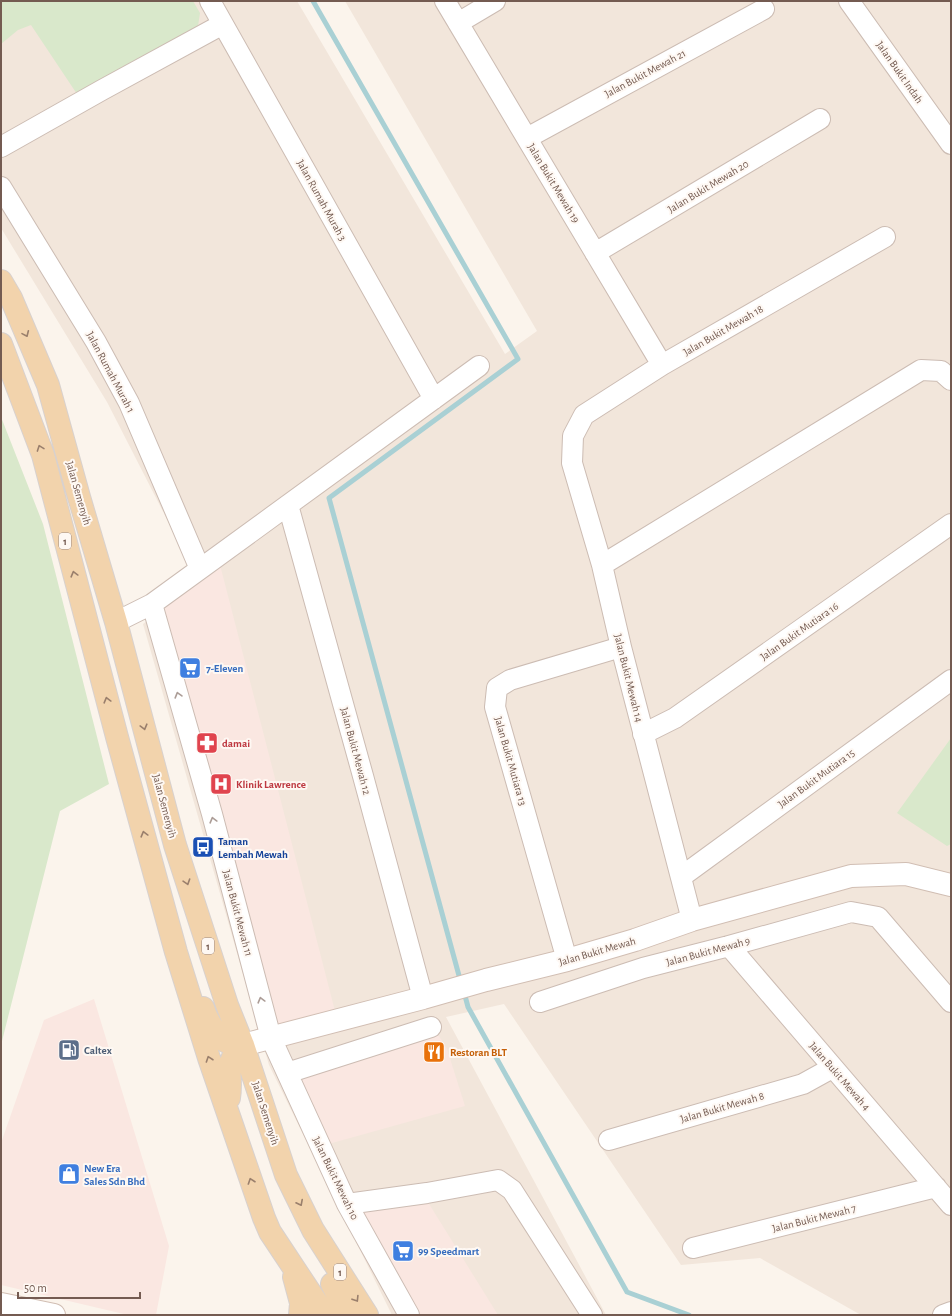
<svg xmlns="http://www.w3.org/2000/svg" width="952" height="1316" font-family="'Alegreya Sans',sans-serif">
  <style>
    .residential { fill: #f2e6db }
    .commercial { fill: #fae7e1 }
    .green { fill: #d9e8cb }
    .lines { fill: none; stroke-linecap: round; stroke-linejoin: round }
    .stream { stroke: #a9d0d4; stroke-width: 5 }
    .street-casing { stroke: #ccbcb3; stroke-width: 22 }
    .secondary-casing { stroke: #d1beb3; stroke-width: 24 }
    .primary-casing { stroke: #d8d1ce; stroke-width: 24 }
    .street { stroke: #fff; stroke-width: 20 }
    .secondary { stroke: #fff; stroke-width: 22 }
    .primary { stroke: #f2d3ac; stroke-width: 22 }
    .oneway { stroke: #9a7f6c }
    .oneway2 { stroke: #ac9d97 }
    .labels { text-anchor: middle; stroke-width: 4; stroke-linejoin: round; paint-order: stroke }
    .shield { fill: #fef8f3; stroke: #9d8a82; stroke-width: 1 }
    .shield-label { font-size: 10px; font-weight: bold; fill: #745b51 }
    .street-label { font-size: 11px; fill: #745b51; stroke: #fef8f3 }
    .shop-label { font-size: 11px; font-weight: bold; fill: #366cbe; stroke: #fef8f3; text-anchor: start }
    .health-label { font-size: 11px; font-weight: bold; fill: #be3a42; stroke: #fef8f3; text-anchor: start }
    .transit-label { font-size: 11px; font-weight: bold; fill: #164399; stroke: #fef8f3; text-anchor: start }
    .service-label { font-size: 11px; font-weight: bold; fill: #4e5e75; stroke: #fef8f3; text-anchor: start }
    .food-label { font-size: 11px; font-weight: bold; fill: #c56008; stroke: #fef8f3; text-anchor: start }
  </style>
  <rect width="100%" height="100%" fill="#fbf4ec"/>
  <path class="residential" d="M1,1H297L505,354L537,331L345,1H951V1315H861L760,1258L681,1265L504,1004L446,1017L606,1315H392L269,1065L143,624L199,582L107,402L1,228Z"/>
  <path class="commercial" d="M219,561L335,1011L276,1027L159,607Z
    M94,999L169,1246L156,1315H128L1,1285V1143L44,1020Z
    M431,1033L439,1036L447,1049L465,1106L325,1145L295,1077Z
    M426,1199L498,1315H416L355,1208Z"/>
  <path class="green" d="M1,1H193L200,13L198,26L77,94L31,25L18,30L1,44Z
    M1,417L43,524L109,784L60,811L1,1045Z
    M951,738V844L947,846L897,813Z"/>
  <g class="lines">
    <path class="stream" d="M313,1L518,359L329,498L461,983
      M464,992L468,1007L627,1292L689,1315"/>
    <g class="street-casing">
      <path id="street" d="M210,1L434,399
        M445,1L662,365
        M849,1L951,144
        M458,23L495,1
        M527,138L764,9
        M1,147L102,90L223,24
        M1,187L96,342L129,403L200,569
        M595,253L820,119
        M288,505L363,776L423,998
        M602,565L921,370L941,371L951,380
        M152,604L212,814L271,1038L347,1204L409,1315
        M116,622L152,604L479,366
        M643,734L675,718L951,524
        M681,877L951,680
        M692,920L621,647L602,565L572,463L573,436L584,415L662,365L885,237
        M729,946L951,1205
        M567,960L495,707L497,688L510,680L621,647
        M540,1002L643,968L729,946L851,912L878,917L951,1002
        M287,1073L431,1027
        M609,1140L803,1084L832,1068
        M347,1204L427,1193L498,1180L512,1190L592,1315
        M693,1248L936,1187
        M943,1315L951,1312"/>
    </g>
    <g class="secondary-casing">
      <path id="secondary" d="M243,1045L423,998L486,980L567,960L635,940L692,920L851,876L906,874L951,885
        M1,1304L54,1315"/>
    </g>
    <g class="primary-casing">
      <path id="primary" d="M1,281L11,298L48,385L79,497L116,622L175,845L227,1005L243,1045L286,1175L313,1230L367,1315
        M1,344L43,455L117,737L176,952L209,1058L264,1218L270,1232L325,1315
        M203,1008C206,1018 217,1038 227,1042C232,1044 238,1044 243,1045
        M229,1098C233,1075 222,1064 243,1045
        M294,1277L301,1303L300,1315
        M332,1284L348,1315"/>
    </g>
    <use href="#street" class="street"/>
    <use href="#secondary" class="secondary"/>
    <use href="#primary" class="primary"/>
  </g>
  <defs><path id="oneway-chevron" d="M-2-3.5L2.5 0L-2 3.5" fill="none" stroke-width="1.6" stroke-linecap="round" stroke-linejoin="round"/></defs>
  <g class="oneway">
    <use href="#oneway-chevron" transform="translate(26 334) rotate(66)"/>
    <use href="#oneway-chevron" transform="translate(40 448) rotate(-110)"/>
    <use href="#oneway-chevron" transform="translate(74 574) rotate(-105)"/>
    <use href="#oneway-chevron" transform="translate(107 700) rotate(-105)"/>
    <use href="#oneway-chevron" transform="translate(144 727) rotate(75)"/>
    <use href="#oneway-chevron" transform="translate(144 834) rotate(-105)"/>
    <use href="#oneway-chevron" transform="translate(187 882) rotate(72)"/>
    <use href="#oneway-chevron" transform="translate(209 1059) rotate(-109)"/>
    <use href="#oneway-chevron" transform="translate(251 1181) rotate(-109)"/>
    <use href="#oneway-chevron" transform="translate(300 1203) rotate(63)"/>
    <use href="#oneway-chevron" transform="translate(356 1299) rotate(58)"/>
  </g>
  <g class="oneway2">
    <use href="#oneway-chevron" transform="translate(178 695) rotate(-106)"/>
    <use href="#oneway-chevron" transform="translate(213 820) rotate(-105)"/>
    <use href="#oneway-chevron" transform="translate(261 1000) rotate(-105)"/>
  </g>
  <defs>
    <g id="supermarket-square" transform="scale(1.15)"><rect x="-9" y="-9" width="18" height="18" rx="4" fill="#3f7fe0" stroke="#fef8f3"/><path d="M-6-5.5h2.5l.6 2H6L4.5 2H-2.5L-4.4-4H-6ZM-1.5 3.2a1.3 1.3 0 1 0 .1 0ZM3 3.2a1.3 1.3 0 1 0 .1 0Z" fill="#fff"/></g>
    <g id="pharmacy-square" transform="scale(1.15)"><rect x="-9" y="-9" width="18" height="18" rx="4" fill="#e0444e" stroke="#fef8f3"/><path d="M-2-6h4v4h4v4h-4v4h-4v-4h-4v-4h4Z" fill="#fff"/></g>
    <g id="hospital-square" transform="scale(1.15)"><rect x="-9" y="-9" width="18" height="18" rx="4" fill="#e0444e" stroke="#fef8f3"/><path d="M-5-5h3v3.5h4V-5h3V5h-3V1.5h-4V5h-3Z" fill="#fff"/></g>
    <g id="bus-square" transform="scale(1.15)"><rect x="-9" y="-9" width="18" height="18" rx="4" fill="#1a4fb4" stroke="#fef8f3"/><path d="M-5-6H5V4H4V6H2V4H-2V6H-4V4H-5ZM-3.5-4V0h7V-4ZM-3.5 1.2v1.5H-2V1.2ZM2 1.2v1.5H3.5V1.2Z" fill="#fff"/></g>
    <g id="fuel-square" transform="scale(1.15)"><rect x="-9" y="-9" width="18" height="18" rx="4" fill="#5c6f8a" stroke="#fef8f3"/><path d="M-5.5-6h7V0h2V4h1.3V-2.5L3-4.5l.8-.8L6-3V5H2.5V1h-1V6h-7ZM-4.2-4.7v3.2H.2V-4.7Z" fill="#fff"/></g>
    <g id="restaurant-square" transform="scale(1.15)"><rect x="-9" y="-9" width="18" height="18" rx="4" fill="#e8710a" stroke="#fef8f3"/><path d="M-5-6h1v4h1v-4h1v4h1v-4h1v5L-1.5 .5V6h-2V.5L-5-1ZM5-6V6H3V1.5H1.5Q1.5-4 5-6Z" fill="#fff"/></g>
    <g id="shop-square" transform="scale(1.15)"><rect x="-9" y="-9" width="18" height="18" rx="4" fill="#3f7fe0" stroke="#fef8f3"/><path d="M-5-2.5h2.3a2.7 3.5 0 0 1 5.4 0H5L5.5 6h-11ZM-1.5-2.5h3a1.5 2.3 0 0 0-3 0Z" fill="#fff"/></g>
  </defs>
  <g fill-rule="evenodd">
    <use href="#supermarket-square" x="190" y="668"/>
    <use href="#pharmacy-square" x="207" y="743"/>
    <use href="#hospital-square" x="221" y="784"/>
    <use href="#bus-square" x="203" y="847"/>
    <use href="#fuel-square" x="69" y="1050"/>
    <use href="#restaurant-square" x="434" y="1052"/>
    <use href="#shop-square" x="69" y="1174"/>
    <use href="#supermarket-square" x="403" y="1251"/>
  </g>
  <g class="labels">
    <g class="shield">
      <rect x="59" y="533" width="12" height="16" rx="3"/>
      <rect x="202" y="938" width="12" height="16" rx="3"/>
      <rect x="334" y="1264" width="12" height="16" rx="3"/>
    </g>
    <g class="shield-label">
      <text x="65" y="545">1</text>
      <text x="208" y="950">1</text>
      <text x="340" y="1276">1</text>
    </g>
    <g class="street-label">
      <text transform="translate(900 72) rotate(55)" y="4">Jalan Bukit Indah</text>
      <text transform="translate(645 73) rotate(-28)" y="4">Jalan Bukit Mewah 21</text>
      <text transform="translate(554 183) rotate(59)" y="4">Jalan Bukit Mewah 19</text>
      <text transform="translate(708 186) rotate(-31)" y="4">Jalan Bukit Mewah 20</text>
      <text transform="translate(322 200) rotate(61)" y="4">Jalan Rumah Murah 3</text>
      <text transform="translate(723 330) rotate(-30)" y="4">Jalan Bukit Mewah 18</text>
      <text transform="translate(111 372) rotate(62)" y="4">Jalan Rumah Murah 1</text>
      <text transform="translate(79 493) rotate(74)" y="4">Jalan Semenyih</text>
      <text transform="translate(799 631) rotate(-35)" y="4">Jalan Bukit Mutiara 16</text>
      <text transform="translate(629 678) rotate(76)" y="4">Jalan Bukit Mewah 14</text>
      <text transform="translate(356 751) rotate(75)" y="4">Jalan Bukit Mewah 12</text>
      <text transform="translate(511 761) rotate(74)" y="4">Jalan Bukit Mutiara 13</text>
      <text transform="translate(816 778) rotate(-36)" y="4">Jalan Bukit Mutiara 15</text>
      <text transform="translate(165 806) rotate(75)" y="4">Jalan Semenyih</text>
      <text transform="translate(238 913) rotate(75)" y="4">Jalan Bukit Mewah 11</text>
      <text transform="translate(597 951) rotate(-16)" y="4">Jalan Bukit Mewah</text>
      <text transform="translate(708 951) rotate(-15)" y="4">Jalan Bukit Mewah 9</text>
      <text transform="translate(840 1076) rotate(49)" y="4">Jalan Bukit Mewah 4</text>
      <text transform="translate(722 1107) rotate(-16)" y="4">Jalan Bukit Mewah 8</text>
      <text transform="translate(266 1113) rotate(72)" y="4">Jalan Semenyih</text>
      <text transform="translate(336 1178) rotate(64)" y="4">Jalan Bukit Mewah 10</text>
      <text transform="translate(814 1218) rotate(-14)" y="4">Jalan Bukit Mewah 7</text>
    </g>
    <g class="shop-label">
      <text x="206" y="672">7-Eleven</text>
      <text x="84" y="1172">New Era<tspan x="84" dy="13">Sales Sdn Bhd</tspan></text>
      <text x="418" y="1255">99 Speedmart</text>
    </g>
    <g class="health-label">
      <text x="222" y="747">damai</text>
      <text x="236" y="788">Klinik Lawrence</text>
    </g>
    <g class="transit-label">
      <text x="218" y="845">Taman<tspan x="218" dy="13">Lembah Mewah</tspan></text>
    </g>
    <g class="service-label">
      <text x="84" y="1054">Caltex</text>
    </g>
    <g class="food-label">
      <text x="450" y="1056">Restoran BLT</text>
    </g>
  </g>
  <rect width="952" height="1316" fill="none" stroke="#745b51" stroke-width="4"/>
  <path d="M18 1292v6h122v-6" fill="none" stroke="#745b51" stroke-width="2"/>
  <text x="24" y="1292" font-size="12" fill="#745b51" stroke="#fef8f3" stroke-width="3" paint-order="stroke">50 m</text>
</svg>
